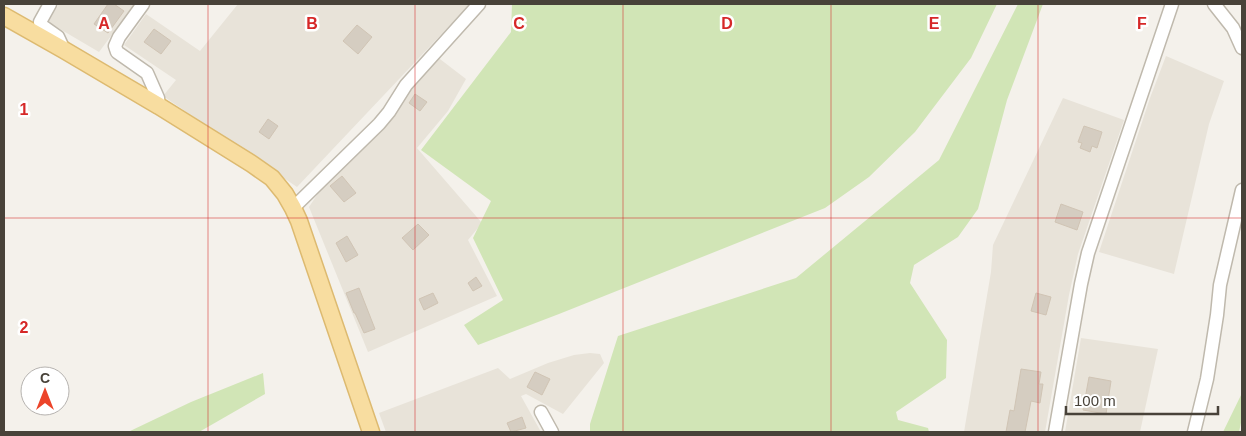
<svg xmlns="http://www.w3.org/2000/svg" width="1246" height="436" font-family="Arial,sans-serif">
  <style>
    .residential { fill: #e8e3d9 }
    .green { fill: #d1e5b6 }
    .building { fill: #d5cdc1; stroke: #d0c4b4 }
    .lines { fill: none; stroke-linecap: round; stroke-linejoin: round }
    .minor-casing { stroke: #bfb9ad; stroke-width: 15 }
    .major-casing { stroke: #ddba70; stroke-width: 19 }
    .minor { stroke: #fff; stroke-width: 12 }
    .major { stroke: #f8dda0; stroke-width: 16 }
    .grid { fill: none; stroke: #d62828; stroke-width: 1; stroke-opacity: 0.55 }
    .grid-label { font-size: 16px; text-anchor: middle; font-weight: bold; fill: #d62828; stroke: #fff; stroke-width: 5; stroke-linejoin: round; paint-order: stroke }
  </style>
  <rect width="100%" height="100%" fill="#f4f1eb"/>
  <path class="residential" d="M59,4H135L99,52L48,22Z
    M238,4H470L297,187L163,96L176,80L124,45L146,14L200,51Z
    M436,56L466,79L448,111L417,148L482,223L468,240L497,296L368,352L309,207L321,189L409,86Z
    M1166,56L1224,81L1209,124L1174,274L1099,252L1150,98Z
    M1063,98L1124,120L1078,254L1069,295L1045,432H964L991,272L993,245Z
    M1081,338L1158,349L1140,432H1065Z
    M590,353L600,354L604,363L563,414L526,394L521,396L541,432H386L379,413L498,368L510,379L548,363L574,355Z"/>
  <path class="green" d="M512,4H997L971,58L915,132L869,177L825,208L559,314L478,345L464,325L503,300L473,238L491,201L421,150L511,32Z
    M1018,4H1043L1007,100L978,209L958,237L914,265L910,283L947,340L946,378L896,412L898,420L928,428L929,432H590V424L618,336L796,278L939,160Z
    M263,373L265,394L199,432H128L191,402Z
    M1242,393V418L1239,432H1223Z"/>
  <path class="building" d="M108,4H114L124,11L108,33L94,24Z
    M357,25L372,37L358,54L343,41Z
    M154,29L171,41L161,54L144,42Z
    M415,94L427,102L420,111L409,103Z
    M268,119L278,126L269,139L259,132Z
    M1084,126L1102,132L1097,148L1092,146L1090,152L1080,148L1082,143L1078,142Z
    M342,176L356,193L344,202L330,186Z
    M1061,204L1083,212L1077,230L1055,222Z
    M418,224L429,235L413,250L402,238Z
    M347,236L358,255L346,262L336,243Z
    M476,277L482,286L473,291L468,283Z
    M359,288L375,329L364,333L355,313H354L346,293Z
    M433,293L438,303L424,310L419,299Z
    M1036,293L1051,297L1046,315L1031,311Z
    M1021,369L1041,372L1039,384H1043L1040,403L1031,401L1025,432H1006L1010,410L1014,411Z
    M535,372L550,379L542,395L527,387Z
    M1089,377L1111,381L1106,414L1083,410Z
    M522,417L526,428L511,432L507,423Z"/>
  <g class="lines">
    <g class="minor-casing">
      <path id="minor" d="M50,4L40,22L41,25L58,37L64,50
        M143,4L119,37L115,46L117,52L147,73L158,98L159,106
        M1214,4L1233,28L1242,48
        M293,208L379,124L389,112L406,85L479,4
        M541,412L552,432
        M1055,432L1081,284L1088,253L1172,4
        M1194,432L1207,379L1217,315L1220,285L1242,190"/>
    </g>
    <g class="major-casing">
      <path id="major" d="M4,16L64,50L159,106L252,164L272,178L285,194L293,208L299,221L371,432"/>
    </g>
    <use href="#minor" class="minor"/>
    <use href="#major" class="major"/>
  </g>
  <path class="grid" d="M208,4V432M415,4V432M623,4V432M831,4V432M1038,4V432M4,218H1242"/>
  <g class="grid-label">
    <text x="104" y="29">A</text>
    <text x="312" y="29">B</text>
    <text x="519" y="29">C</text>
    <text x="727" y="29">D</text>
    <text x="934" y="29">E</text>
    <text x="1142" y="29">F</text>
    <text x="24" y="115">1</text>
    <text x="24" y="333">2</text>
  </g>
  <rect width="1246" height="436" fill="none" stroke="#484239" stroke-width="10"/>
  <g transform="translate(45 391)"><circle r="24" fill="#ffffff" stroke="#b6b3b0"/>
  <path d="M0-4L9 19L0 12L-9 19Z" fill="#ec442a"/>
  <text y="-8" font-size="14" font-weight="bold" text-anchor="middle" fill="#484239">С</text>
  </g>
  <path d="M1066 406v8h152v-8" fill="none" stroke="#484239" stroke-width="2.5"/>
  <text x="1074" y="406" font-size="15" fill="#484239" stroke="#ffffff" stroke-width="4" paint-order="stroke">100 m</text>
</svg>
